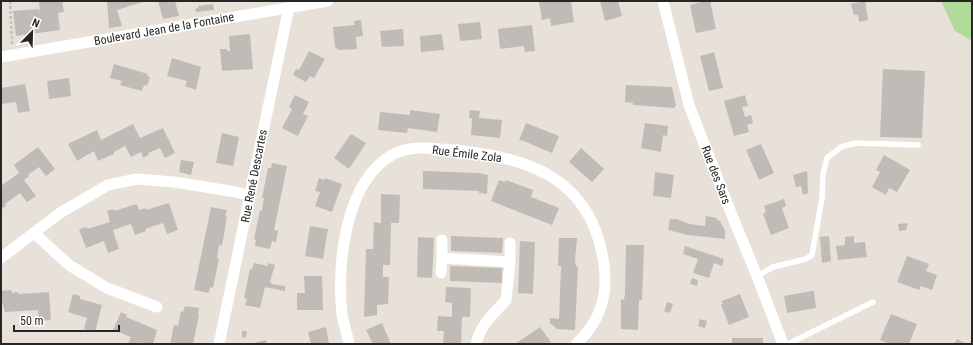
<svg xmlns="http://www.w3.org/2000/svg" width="973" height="345" font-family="'Roboto Condensed',sans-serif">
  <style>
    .green { fill: #b2da9a }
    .building { fill: #c0bbb6 }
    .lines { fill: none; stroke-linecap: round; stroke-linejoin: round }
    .path { stroke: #c2c2c2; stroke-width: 2.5; stroke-dasharray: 3 2; stroke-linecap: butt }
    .lane { stroke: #fff; stroke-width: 5.5 }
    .street { stroke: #fff; stroke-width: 11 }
    .labels { text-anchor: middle; stroke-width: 3; stroke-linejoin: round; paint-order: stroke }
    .street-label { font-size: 12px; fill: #262626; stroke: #fff }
  </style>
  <rect width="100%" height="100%" fill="#e8e1d9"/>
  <path class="green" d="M941,1H972V41L955,31Z"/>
  <path class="building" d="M39,1H62L64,12L58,13L60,30L16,36L13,11L39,9L40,14Z
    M107,1H146L117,10L122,26L109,28Z
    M158,1H175L179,16L163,19Z
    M571,1L574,22L551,26L550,18L542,20L539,2Z
    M600,1H618L622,16L605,21Z
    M705,1H710L716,29L696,33L690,5Z
    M865,1L868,20L859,22L858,15H854L851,4Z
    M213,4L214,10L196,12L195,9L198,8V6Z
    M361,20L363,36L356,37L357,49L339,50L335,47L333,27L355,25L354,21Z
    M480,22L482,39L460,41L458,24Z
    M532,25L535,51L525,52L524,46L500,49L498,29Z
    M403,29L404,46L382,47L380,31Z
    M250,34L253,69L222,71L220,49H227V51H230L229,36Z
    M442,34L444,50L421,52L420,36Z
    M309,51L325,59L314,78L310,76L306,82L293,75L296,69L299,70Z
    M714,52L723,88L709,91L700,56Z
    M172,58L201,67L196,90L185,86L187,81L167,76Z
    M114,64L148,74L147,76L150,77L147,86L144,85L142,91L120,85L122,81L110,78Z
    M883,69L925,71L922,138L880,137Z
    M69,78L71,96L49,99L47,81Z
    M25,84L30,111L18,113L16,102L1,104V88Z
    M626,85L672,87L676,105L674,108L633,105V103L625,102Z
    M295,95L309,102L303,114L308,116L298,136L282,128L292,109L289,107Z
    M745,95L748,106L742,107L745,117L751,115L753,123L747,125L749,132L734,136L724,101Z
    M410,110L440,114L437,132L408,128L407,133L378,130L380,112L410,115Z
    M470,110L480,111L479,118L502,120L500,138L471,135L472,118H469Z
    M526,123L559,136L552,153L526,142L519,140Z
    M645,123L668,126L667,136L663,135L661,152L641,148Z
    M133,124L140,138L163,128L175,153L165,158L160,148L148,153L149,155L143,158L141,152L131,157L125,146L114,152V154L98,161L94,151L77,161L68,144L97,130L101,140Z
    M222,133L239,137L233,166L216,163Z
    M351,134L366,143L349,169L334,158Z
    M761,144L774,173L759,180L746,150Z
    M38,147L55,169L46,176L39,167L28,175L29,176L24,180L36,196L27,202L20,193L5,204L6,206L1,209V186L19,173L14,165Z
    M581,148L604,169L592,182L569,162Z
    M884,155L910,170L897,192L889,188L886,195L872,187L880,172L876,170Z
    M181,160L194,162L191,175L179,172Z
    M272,163L287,166L274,230L278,231L276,242L272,241L270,249L255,246L256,240L254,239L260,210L262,211L264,198H262L268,168H271Z
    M423,171L479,173L488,175L487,194L479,193V191L423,189Z
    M807,171L808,193L803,195L801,186L796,187L793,175Z
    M655,172L674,175L671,198L653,196Z
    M319,178L324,180L325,178L342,184L332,212L315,206L320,192L315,191Z
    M499,180L505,182L506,180L533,190L531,197L559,208L552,225L491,201Z
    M381,194L400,195L399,223H391L390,265H383V277H389L388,304L377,305V315L364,317L366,249H373L374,222L381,223Z
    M784,199L786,206L782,208L789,228L771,235L763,214L766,212L764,206Z
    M169,203L178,230L167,234L163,223L145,229L146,231L135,235L131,224L113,230L119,249L108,253L104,241L86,248L79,229L87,227V229L110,222L107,211L113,209L114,211L137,204L139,210L145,208L146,210Z
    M211,207L227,210L225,216L227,217L222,246L219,245L217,258H219L213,288L210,287L209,293L194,290Z
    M706,216L717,218V220L720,221L725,231V239L688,235L668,230L670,219H677L689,224L705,226Z
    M908,223L906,230L899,231L898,224Z
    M310,226L328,229L323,259L305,256Z
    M451,236L503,238L502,253L451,251Z
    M829,236L831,261L822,263L820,237Z
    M854,236V243L865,242L867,257L838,260L836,246L845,245V237Z
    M418,237L434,238L432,278L417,277Z
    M559,238H577L575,261L576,266L578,267L575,330L557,329L550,323V318L559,319L561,266H558Z
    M520,241L535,242L533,294L518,293Z
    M626,245H644L642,300H639L638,330L621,329V299L624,300L625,293Z
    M685,246L724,259L722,266L714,263L709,278L693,273L698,259L683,254Z
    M907,256L929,264L926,271L937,275L932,290L921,286L919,290L897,282Z
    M254,263L268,266V263L275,265L270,281L272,284L285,286V291L265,287L260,308L245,305L247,299L244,298L250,269H252Z
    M450,266L502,268V283L450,281Z
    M304,276H322L323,310H297V293H305Z
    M692,278L698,280L697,286L690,284Z
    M446,287L471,288L470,317H462L461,344H443L444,331H437L438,316L452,317V303L445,302Z
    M11,290L12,293L18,292V294L49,292L51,320L39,321L38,310L5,312L1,298V291Z
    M812,291H814L816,308L787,313L784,296Z
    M73,294L80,296V299L102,305L95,332L84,329L87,318L68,312Z
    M740,294L749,317L729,325L721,305L723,304L722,301Z
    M667,302L673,304L670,313L664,311Z
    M185,306L199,308L198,315H199L193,344H170L174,325L178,326L181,311L183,312Z
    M121,312L127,315L126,317L157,330L153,344H145L142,342L141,344H128L131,337L113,330Z
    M891,314L917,324L909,344H890L880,340Z
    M700,319L707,321L705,328L698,326Z
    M382,323L391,344H373L366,330Z
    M326,327L329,344H311L308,332Z
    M540,327L551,342L547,344H515Z
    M242,331H247L246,338L242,337Z
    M732,338H763V344H732Z
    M957,339L967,344H954Z
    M266,340L267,344H254V343Z"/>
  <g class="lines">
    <path class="path" d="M10,1L12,44"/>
    <path class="lane" d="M757,276L773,267L806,259L812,255L822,198L823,174L827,158L841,147L856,143L918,145
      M788,344L873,302"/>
    <path class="street" d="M663,1L689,105L731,213L757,276L783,344
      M1,57L328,1
      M34,233L69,265L107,288L157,307
      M442,240V258L510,262L506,300C493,315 481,323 476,344
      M1,258L60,213L108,185L137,179L174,182L236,192L251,196
      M510,262V243
      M441,273L442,258
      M219,344L289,7
      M349,344C347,334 344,324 342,315C337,265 344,183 392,155C410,144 435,149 454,150C531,157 593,180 604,265C608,297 600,322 576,344"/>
  </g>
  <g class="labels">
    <g class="street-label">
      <text transform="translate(164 29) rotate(-10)" y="4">Boulevard Jean de la Fontaine</text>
      <text transform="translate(467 154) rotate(7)" y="4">Rue Émile Zola</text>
      <text transform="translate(716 175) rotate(69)" y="4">Rue des Sars</text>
      <text transform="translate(254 176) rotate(-79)" y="4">Rue René Descartes</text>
    </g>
  </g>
  <rect width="973" height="345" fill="none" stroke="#262626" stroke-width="4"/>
  <g transform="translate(32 32) rotate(23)" stroke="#ffffff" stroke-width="3" paint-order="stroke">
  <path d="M0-3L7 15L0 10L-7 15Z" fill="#262626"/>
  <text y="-6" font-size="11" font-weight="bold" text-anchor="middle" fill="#262626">N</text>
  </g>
  <path d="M14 325v6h105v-6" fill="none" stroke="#262626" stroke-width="2"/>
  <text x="20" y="325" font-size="12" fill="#262626" stroke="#ffffff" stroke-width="3" paint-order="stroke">50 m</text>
</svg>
